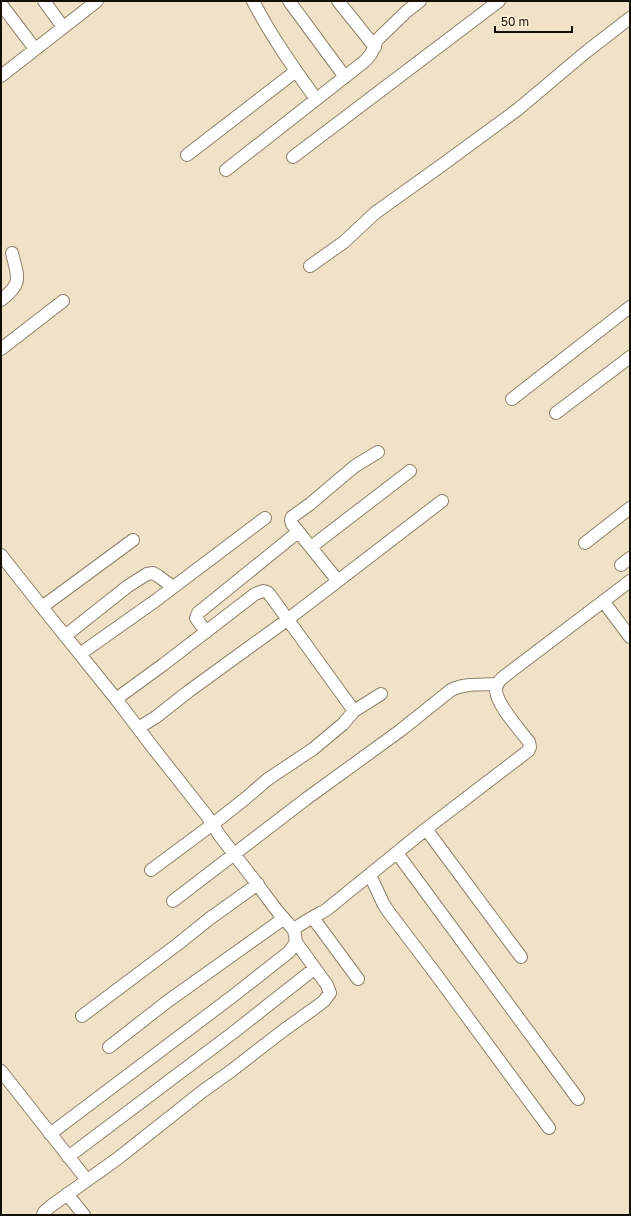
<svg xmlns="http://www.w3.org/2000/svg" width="631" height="1216" font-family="'Golos Text',sans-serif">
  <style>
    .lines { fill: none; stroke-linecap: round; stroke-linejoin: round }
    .minor-casing { stroke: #8d8168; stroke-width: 14 }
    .minor { stroke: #fff; stroke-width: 12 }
  </style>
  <rect width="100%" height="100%" fill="#efe2c7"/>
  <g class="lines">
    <g class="minor-casing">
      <path id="minor" d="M44,1L63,27
        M253,1C271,36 293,67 316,99
        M289,1L345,77
        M338,1L375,47
        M1,4L35,49
        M1,76L97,1
        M187,155L296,71
        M293,157L499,1
        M226,170L365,61L371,54L377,40L407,11L420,1
        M310,266L344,242L375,213L442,165L517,110L586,52L630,18
        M1,300C23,283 18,278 12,253
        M1,349L63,301
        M512,399L630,307
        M556,413L630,357
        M585,543L630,508
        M311,547L410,471
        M1,555L42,607L116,699L154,749L207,816L220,836L251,876L278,912L294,930
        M621,565L630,558
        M338,581L292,524L291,520L292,517L310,504L355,466L378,452
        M603,601L630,637
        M42,607L133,540
        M206,632L196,618L198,613L298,532
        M65,636L128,586L147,574L153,573L158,576L173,587
        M80,654L155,601L265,518
        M116,699L164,664L255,594L263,591L267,592L270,595L354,711
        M138,728L156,717L189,691L287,620L442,501
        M426,829L521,957
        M397,853L578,1099
        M151,870L213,824L246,798L268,779L313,749L343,724L354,711L381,694
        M370,875L383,903L388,911L432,969L549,1128
        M173,901L306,799L401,730L451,690C465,683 481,685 497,684
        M313,918L358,979
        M82,1016L178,944L209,919L258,884
        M109,1047L168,1001L283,919
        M1,1071L87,1180
        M50,1134L233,996L289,952L296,942
        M68,1157L234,1032L314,969
        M67,1194L84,1215
        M43,1215L44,1212L51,1206L117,1159L203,1091L231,1071L284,1030L312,1010L324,1001L330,993L327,985L296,942L294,930C297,925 319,914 326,910L426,829L528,751L530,747L529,742C520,730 496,704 496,690C496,683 501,679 506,675L630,581"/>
    </g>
    <use href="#minor" class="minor"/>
  </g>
  <rect width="631" height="1216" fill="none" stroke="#130e06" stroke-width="4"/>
  <path d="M495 26v6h77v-6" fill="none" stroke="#130e06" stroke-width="2"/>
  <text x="501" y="26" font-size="12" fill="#130e06" stroke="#fcefd4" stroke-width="3" paint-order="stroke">50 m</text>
</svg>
